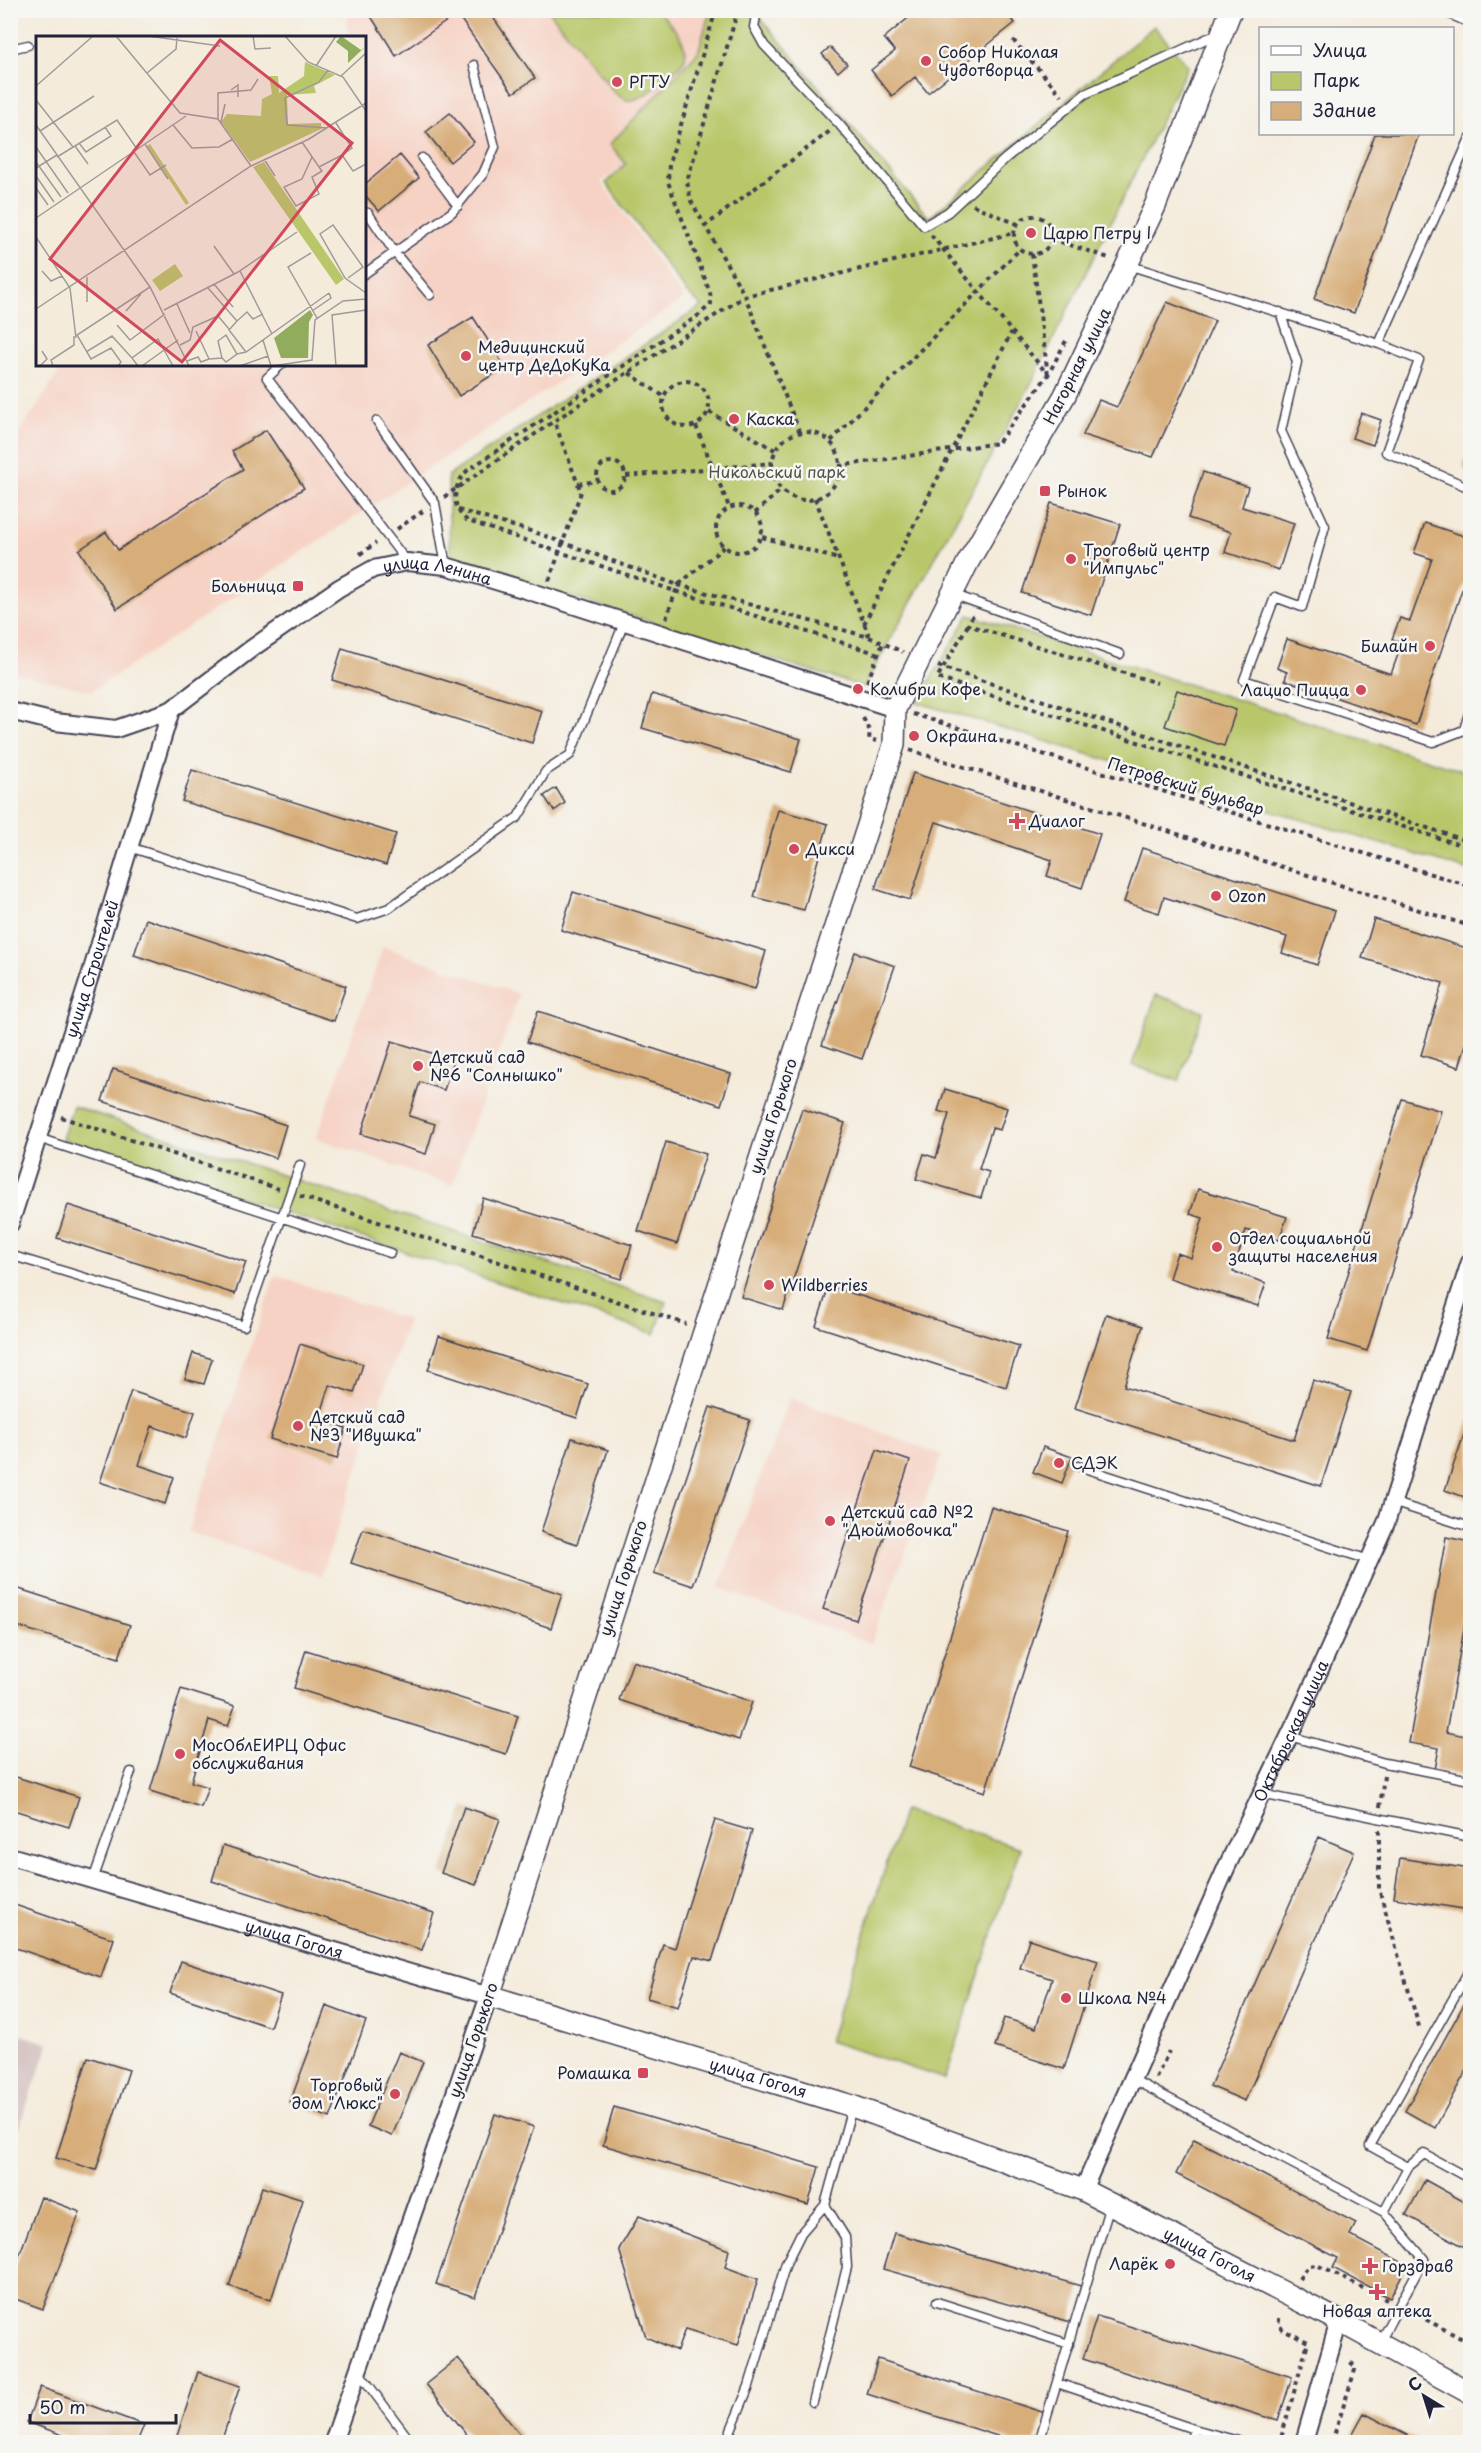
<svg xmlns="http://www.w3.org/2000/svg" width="1481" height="2453" font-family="'Playpen Sans',sans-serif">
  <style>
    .built { fill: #f6d2c4 }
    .industrial { fill: #d1bfbe }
    .green { fill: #b9c76a; stroke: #6e7452; stroke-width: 1.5 }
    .building { fill: #d7ad79 }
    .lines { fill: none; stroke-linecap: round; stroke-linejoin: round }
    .service-casing { stroke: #424053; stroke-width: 11 }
    .minor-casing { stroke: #424053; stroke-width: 20 }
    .tertiary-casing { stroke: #424053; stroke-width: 24 }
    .path { stroke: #424053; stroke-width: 4; stroke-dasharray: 4.5 4.5; stroke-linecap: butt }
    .service { stroke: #fff; stroke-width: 8 }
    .minor { stroke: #fff; stroke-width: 16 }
    .tertiary { stroke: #fff; stroke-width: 21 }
    .poi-dot { fill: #d1495b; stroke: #f6f6f2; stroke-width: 2 }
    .labels { text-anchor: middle; stroke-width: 5; stroke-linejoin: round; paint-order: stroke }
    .poi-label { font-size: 16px; fill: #22223b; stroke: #f6f6f2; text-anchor: start }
    .street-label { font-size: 16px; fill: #22223b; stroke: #f6f6f2 }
    .park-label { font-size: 16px; fill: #4f5449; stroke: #f6f6f2 }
    .inset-road { fill: none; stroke: #a09b9b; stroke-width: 1.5 }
    .view { fill: #d1495b; fill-opacity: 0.15; stroke: #d1495b; stroke-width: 3 }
    .inset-edge { fill: none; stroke: #22223b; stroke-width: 3 }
  </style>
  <rect width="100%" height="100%" fill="#f6f6f2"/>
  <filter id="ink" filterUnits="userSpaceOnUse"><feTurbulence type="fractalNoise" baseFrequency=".0167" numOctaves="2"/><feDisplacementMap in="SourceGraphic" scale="12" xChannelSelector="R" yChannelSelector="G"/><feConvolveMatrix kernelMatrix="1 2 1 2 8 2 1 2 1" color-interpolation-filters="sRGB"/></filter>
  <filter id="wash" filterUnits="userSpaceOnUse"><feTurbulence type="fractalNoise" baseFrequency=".008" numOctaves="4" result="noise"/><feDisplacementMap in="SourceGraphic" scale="24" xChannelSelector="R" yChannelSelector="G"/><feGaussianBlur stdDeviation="1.35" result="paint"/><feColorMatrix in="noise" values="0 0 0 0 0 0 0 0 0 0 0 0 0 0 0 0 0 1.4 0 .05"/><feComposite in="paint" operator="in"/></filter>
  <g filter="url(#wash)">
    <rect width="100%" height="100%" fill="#f4ebdb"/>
    <path class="built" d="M349,11H710L698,52L610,144L626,164L601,182L684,299L92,691L11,672V446L64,365L364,364V38L346,37Z
      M383,947L519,994L452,1186L316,1138Z
      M275,1275L408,1320L321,1576L188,1532Z
      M790,1398L942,1455L871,1644L719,1588Z"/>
    <path class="industrial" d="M11,2031L49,2044L11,2148L10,2031Z"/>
    <path class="green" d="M549,11H658C671,25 687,38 685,59C676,71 643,103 627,100C623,99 618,95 615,93Z
      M710,11H763L758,15L929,218L1154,26L1188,66L1032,382L864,687L450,560L448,476L702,306L686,292L606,183L626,164L610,144L698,52Z
      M969,615L1470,773V871L917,702Z
      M1156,995L1203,1011L1179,1081L1132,1065Z
      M73,1106L666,1302L655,1334L62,1139Z
      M904,1810L1020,1848L945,2079L829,2041Z"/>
    <g id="blocks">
      <path class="building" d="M367,10H488L535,78L513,93L457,14L396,56Z
        M918,10H1005L1015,23L928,93L915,77L892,96L871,70L895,51L884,38Z
        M830,47L847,64L838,72L822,54Z
        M450,113L474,142L450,162L426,132Z
        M1375,134H1419L1354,313L1314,299Z
        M400,155L419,178L379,211L364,194V185Z
        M1167,302L1215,321L1153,457L1083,435L1099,400L1117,407Z
        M473,317L505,367L459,396L428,345Z
        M1361,413L1381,420L1373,445L1352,438Z
        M266,430L304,488L117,609L79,550L106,532L118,550L243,469L232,451Z
        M1470,445V470L1463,467Z
        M1203,472L1248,487L1242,507L1294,523L1279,570L1225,552L1231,532L1188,518Z
        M1051,503L1120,524L1091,615L1022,593Z
        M1425,523L1470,538V566L1416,725L1285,680L1287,672L1277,668L1287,639L1391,674L1400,649L1396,648L1399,641L1392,639L1400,618L1410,621L1432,559L1414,553Z
        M342,648L542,711L532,743L332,680Z
        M1177,690L1236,710L1224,746L1165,726Z
        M652,694L801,739L791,772L642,728Z
        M192,770L396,834L386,865L182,801Z
        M913,773L1100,834L1082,888L1047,876L1052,860L936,822L910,900L875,889Z
        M556,788L565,803L554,811L544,796Z
        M778,810L828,824L804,910L754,897Z
        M1142,848L1335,911L1317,965L1282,953L1287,937L1164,897L1159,913L1124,902Z
        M573,892L766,951L755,989L561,930Z
        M146,919L346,986L334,1021L134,955Z
        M1374,919L1470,949V1031L1459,1067L1421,1055L1443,983L1362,958Z
        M855,952L895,966L862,1059L822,1045Z
        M538,1011L731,1074L721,1105L527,1042Z
        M392,1041L454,1060L444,1090L420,1082L409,1116L435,1124L426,1154L361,1134Z
        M113,1069L286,1125L276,1158L102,1101Z
        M945,1089L1007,1108L1000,1130L992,1128L979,1169L989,1172L981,1198L916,1179L924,1154L936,1158L949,1114L938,1111Z
        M1402,1099L1441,1111L1367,1351L1328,1339Z
        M802,1109L845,1123L783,1310L741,1297Z
        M666,1142L706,1154L677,1244L638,1231Z
        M1198,1189L1287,1217L1279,1240L1246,1230L1233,1272L1266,1283L1258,1306L1169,1278L1177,1253L1191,1258L1203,1218L1190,1214Z
        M483,1198L632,1245L621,1279L473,1233Z
        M68,1205L246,1262L235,1294L57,1238Z
        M829,1286L1019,1346L1006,1387L816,1326Z
        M1106,1314L1143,1326L1124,1386L1294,1440L1313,1380L1351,1392L1321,1486L1075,1408Z
        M439,1336L588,1384L577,1418L428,1370Z
        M300,1344L363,1364L354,1393L330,1385L319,1420L346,1428L337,1459L270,1439Z
        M193,1353L212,1359L204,1384L185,1379Z
        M131,1391L195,1412L186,1438L152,1426L139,1465L174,1477L165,1504L100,1482Z
        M710,1407L750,1420L693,1586L654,1573Z
        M1470,1417V1499L1445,1490Z
        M572,1438L608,1450L577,1544L541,1532Z
        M1043,1447L1072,1457L1062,1483L1033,1472Z
        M877,1450L910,1461L856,1620L823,1609Z
        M991,1507L1068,1531L985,1792L909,1767Z
        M363,1529L562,1594L551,1628L351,1563Z
        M1446,1537L1470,1542V1594L1446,1732L1470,1737V1776L1435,1770L1439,1748L1409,1743Z
        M10,1586L130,1625L119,1658L10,1624Z
        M306,1650L518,1716L506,1754L294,1688Z
        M633,1661L752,1702L739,1740L619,1700Z
        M181,1689L235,1706L228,1726L209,1720L191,1782L208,1787L201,1807L150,1791Z
        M10,1775L79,1797L69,1827L10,1809Z
        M464,1807L500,1819L476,1885L441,1873Z
        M715,1820L752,1831L712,1961L694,1956L678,2007L647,1998L663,1944L675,1948Z
        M1319,1837L1354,1852L1245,2101L1210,2086Z
        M223,1845L434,1913L422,1950L212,1881Z
        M1400,1858L1470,1869V1910L1394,1898Z
        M12,1904L114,1939L101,1977L10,1946Z
        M1029,1939L1098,1961L1064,2069L995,2047L1004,2018L1036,2028L1052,1979L1020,1968Z
        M181,1961L281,1995L270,2027L170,1993Z
        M1470,1993V2064L1435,2128L1405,2111Z
        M326,2006L366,2021L330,2118L290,2102Z
        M399,2052L423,2062L392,2136L368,2126Z
        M88,2057L129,2070L96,2170L56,2158Z
        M614,2107L819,2167L808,2205L603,2145Z
        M495,2114L534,2127L475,2297L436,2284Z
        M1194,2139L1356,2223L1350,2235L1407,2265L1390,2298L1333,2268L1338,2258L1176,2174Z
        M1425,2180L1470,2205V2250L1406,2215Z
        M262,2187L303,2200L271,2300L229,2286Z
        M41,2197L80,2212L43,2309L10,2297V2280Z
        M639,2216L729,2250L725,2267L758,2279L738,2345L685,2329L677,2351L646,2337L619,2249Z
        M894,2233L1081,2286L1071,2322L883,2269Z
        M1097,2316L1292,2377L1278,2421L1083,2359Z
        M458,2358L526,2442H473L426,2384Z
        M878,2359L1045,2413L1035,2442H1016L867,2394Z
        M198,2372L240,2386L221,2442H175Z
        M40,2387L144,2425L137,2442H82L27,2422Z
        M1364,2413L1420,2442H1348Z"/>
    </g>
  </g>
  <g filter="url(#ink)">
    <use href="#blocks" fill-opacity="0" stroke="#424053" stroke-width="1.5"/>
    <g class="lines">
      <g class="service-casing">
        <path id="service" d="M757,10L754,27L764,45L839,124L924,226L948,212L1006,158L1085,94L1217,34
          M1440,10L1470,23
          M10,49L28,45
          M422,158L458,206
          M364,212L368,213L395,253L430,295
          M1128,265L1379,344L1470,138
          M364,274L452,212L483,174L495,147L474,65
          M1280,312L1297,362L1281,431L1325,526L1302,607L1275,597L1244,680L1433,742L1464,730L1470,710
          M1379,344L1419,360L1386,452L1470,488
          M282,364L267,378L407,562
          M377,421L435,503L446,566
          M952,594L1120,654
          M129,847L357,919L389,908L518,817L546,771L570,755L624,623
          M38,1138L390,1253
          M10,1255L244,1326L300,1165
          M1078,1466L1369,1560
          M1392,1502L1470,1527
          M1289,1736L1385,1763L1470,1780
          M1261,1794L1470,1837
          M93,1880L131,1772
          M1132,2079L1384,2212
          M1408,2167L1424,2154L1470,2179
          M937,2302L1069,2344
          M1380,2341L1424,2259L1384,2212L1408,2167L1370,2146L1470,1969
          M358,2371L411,2442
          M1057,2383L1194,2429
          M813,2402L847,2267L845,2237L825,2205
          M726,2442L749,2386L786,2263L801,2233L825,2205L852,2107
          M1039,2442L1110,2205
          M1190,2442L1194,2429L1242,2442"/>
      </g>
      <g class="minor-casing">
        <g id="minor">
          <path id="s1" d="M10,711L55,722L116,729L171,710L251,649L339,588L373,569L407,562L446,566L526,590L895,709"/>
          <path id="s2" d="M10,1224L90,976L171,710"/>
          <path id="s3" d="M10,1856L489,1996L333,2442"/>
          <path id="s4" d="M1083,2190L1227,1866L1297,1720L1386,1523L1470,1262"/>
          <path d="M1304,2442L1339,2321"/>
        </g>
      </g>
      <g class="tertiary-casing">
        <g id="tertiary">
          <path id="s5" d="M1231,10L1155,206L1065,395L968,562L895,709L894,745L489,1996L852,2106L1083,2190L1339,2321L1470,2393"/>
        </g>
      </g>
      <path class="path" d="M716,10L669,164L668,182L710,292L711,304L699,315L468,470C452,485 450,508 468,521L675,591L879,654
        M738,10L687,181L691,201L745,296L800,433
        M1013,40L1062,96
        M973,205L1017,224
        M1014 235a19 19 0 1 1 38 0a19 19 0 1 1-38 0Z
        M704,227L830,131
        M931,235L1049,376
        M1052,239L1109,258
        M1032,254L1048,375
        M629,373L663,396
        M663 404a23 23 0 1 1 46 0a23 23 0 1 1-46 0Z
        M709,412L775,450
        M696,426L729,507
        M772 466a34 34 0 1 1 68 0a34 34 0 1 1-68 0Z
        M831,441L1020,249
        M597 476a14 14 0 1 1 28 0a14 14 0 1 1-28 0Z
        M839,466L998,443L1048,375L1068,337
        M626,476L772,463
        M578,484L597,481
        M444,497L560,417L745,296L1014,233
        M815,498L869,636
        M716 529a23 23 0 1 1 46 0a23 23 0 1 1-46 0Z
        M458,510L537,533L678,585L725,546
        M755,513L781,490
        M397,529L423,511
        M762,537L838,559
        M360,554L376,543
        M549,581L581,492L554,421
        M973,615L968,625L1157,683
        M666,619L678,585L869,637L903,652
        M864,624L1011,333
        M968,625L937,678L1470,848
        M938,666L1470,842
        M867,682L883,643
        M913,714L1470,886
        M863,718L870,731L869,739L877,741
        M910,750L1470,926
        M61,1117L279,1189
        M300,1196L686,1324
        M1380,1807L1384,1776
        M1379,1830V1889L1420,2030
        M1156,2078L1169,2051
        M1299,2279L1308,2266L1317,2265L1387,2300
        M1410,2311L1470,2343
        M1279,2318V2325L1283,2330L1308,2342L1280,2442
        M1332,2442L1355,2370V2366L1350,2362"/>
      <use href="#service" class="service"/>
      <use href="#minor" class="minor"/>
      <use href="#tertiary" class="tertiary"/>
    </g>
  </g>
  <g class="poi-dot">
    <circle cx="926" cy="61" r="6"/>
    <circle cx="617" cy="82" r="6"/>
    <circle cx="1031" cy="233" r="6"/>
    <circle cx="466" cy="356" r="6"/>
    <circle cx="734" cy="419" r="6"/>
    <rect x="1039" y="485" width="12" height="12" rx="3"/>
    <circle cx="1071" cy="559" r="6"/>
    <rect x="292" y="580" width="12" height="12" rx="3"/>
    <circle cx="1430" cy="646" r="6"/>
    <circle cx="858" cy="689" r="6"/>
    <circle cx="1361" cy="690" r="6"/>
    <circle cx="914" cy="736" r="6"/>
    <path d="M1014 812h6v6h6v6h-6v6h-6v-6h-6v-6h6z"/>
    <circle cx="794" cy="849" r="6"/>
    <circle cx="1216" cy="896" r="6"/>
    <circle cx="418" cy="1066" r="6"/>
    <circle cx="1217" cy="1247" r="6"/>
    <circle cx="769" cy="1285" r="6"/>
    <circle cx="298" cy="1426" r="6"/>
    <circle cx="1059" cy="1463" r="6"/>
    <circle cx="830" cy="1521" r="6"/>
    <circle cx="180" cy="1754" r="6"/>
    <circle cx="1066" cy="1998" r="6"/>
    <rect x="637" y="2067" width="12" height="12" rx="3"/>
    <circle cx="395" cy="2094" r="6"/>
    <circle cx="1170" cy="2264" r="6"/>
    <path d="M1367 2257h6v6h6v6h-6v6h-6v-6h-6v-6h6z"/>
    <path d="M1374 2283h6v6h6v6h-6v6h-6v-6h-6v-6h6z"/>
  </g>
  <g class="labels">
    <g class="poi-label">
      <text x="938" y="58">Собор Николая<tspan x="938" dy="18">Чудотворца</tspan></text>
      <text x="629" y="88">РГТУ</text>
      <text x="1043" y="239">Царю Петру I</text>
      <text x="478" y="353">Медицинский<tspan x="478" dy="18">центр ДеДоКуКа</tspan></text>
      <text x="746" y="425">Каска</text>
      <text x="1057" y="497">Рынок</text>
      <text x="1083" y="556">Троговый центр<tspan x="1083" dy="18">"Импульс"</tspan></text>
      <text x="286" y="592" text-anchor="end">Больница</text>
      <text x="1418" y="652" text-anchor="end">Билайн</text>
      <text x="870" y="695">Колибри Кофе</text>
      <text x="1349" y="696" text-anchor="end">Лацио Пицца</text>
      <text x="926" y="742">Окраина</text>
      <text x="1029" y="827">Диалог</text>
      <text x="806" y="855">Дикси</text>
      <text x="1228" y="902">Ozon</text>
      <text x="430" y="1063">Детский сад<tspan x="430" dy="18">№6 "Солнышко"</tspan></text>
      <text x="1229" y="1244">Отдел социальной<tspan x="1229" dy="18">защиты населения</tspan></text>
      <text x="781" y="1291">Wildberries</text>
      <text x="310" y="1423">Детский сад<tspan x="310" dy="18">№3 "Ивушка"</tspan></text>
      <text x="1071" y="1469">СДЭК</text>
      <text x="842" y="1518">Детский сад №2<tspan x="842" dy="18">"Дюймовочка"</tspan></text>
      <text x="192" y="1751">МосОблЕИРЦ Офис<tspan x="192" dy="18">обслуживания</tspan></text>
      <text x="1078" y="2004">Школа №4</text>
      <text x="631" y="2079" text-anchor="end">Ромашка</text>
      <text x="383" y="2091" text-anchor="end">Торговый<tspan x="383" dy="18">дом "Люкс"</tspan></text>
      <text x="1158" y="2270" text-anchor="end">Ларёк</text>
      <text x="1382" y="2272">Горздрав</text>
      <text x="1377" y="2317" text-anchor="middle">Новая аптека</text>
    </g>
    <g class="street-label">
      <text transform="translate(1077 366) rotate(-63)" y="6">Нагорная улица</text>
      <text dy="6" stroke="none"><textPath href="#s1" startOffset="478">улица Ленина</textPath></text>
      <text transform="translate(1186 786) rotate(17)" y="6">Петровский бульвар</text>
      <text dy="6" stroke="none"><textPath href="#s2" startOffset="268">улица Строителей</textPath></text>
      <text transform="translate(773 1116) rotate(-72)" y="6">улица Горького</text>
      <text transform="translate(623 1578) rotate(-72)" y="6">улица Горького</text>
      <text dy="6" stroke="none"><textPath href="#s4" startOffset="504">Октябрьская улица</textPath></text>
      <text dy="6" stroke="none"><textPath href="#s3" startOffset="296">улица Гоголя</textPath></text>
      <text transform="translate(473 2040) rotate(-71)" y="6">улица Горького</text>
      <text dy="6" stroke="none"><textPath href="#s5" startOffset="2409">улица Гоголя</textPath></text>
      <text dy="6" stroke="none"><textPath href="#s5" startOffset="2895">улица Гоголя</textPath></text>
    </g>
    <g class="park-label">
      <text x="777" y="478">Никольский парк</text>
    </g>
  </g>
  <g transform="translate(36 36)">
    <rect width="330" height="330" fill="#f4ebdb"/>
    <path d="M269,26L299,39L278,50L280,57L251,59L252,88L285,87V93L214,126L185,86L191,78L225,80L226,63L236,58L233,40H242L243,57L268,40ZM114,108L153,167L150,169L111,110ZM228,126L308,243L300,249L217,131ZM139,228L147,240L124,255L116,244Z" fill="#b9c76a"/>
    <path d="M305,0L325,14L330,10L312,27V15L300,6ZM274,274L277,279L273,286L272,322H245L238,302Z" fill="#92ac5e"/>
    <path class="inset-road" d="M80,0L144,77L182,83L215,130M112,0L184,10M217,0L219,13L235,12M249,0L272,26L307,41L330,75M280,30L300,0M111,37L140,13L141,2M305,40L330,17M0,50L57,0M195,54L202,49V61M0,64L37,111M182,83V57L215,54L222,43M185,86L189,68M0,89L114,251L153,330M137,89L156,112L183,111L197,103M291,92L251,89L249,62L283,46L292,34M4,95L58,60M266,106L283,131L306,119L316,112L300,87M43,107L50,116L75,100L69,91M109,108L132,143M39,110L52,128M0,111L32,157M98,116L114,139L130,129M306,119L317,135L330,128M21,121L81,84L101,113M276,121L266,143L248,151L260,170L283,158L276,141L286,135L283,131M228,123L239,140M0,126L25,161M0,132L21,119M0,140L18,166M0,152L12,169M0,182L150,80M0,201L34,252L40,302M178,210L198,238M275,217L252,231L281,282M6,235L15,245L26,240M204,235L236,298M312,242L327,231L297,189L284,198L309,242L330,257M178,248L197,271M172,252L201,285L193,294L210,316M51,266V241M141,268L154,297M0,273L215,130L273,103L330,67M128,274L202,236L261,196M90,275L105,258M276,275L295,262L293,257M201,285L211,276L217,283L227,278M81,289L94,304L129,278M227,304L235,330M144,309L154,304L157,291L182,280L193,293M50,316L76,300L96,322M201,318L210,316L293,257M173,323L186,322L182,305L190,299L201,318L190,326L186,322M151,325L162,321L165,326L173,323L160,295M4,330L11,323L6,315M17,330L15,324L38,309V300M82,330L85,326L75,312L55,323L41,299L114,251M102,330L96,322L122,303L137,330M106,330L142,304M204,330L232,320M236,330L276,324L279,284L307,265L330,263M300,330L296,279L330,274"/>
    <path class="view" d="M184,4L316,107L146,326L14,223Z"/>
    <rect width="330" height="330" class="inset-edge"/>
  </g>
  <rect width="1481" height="2453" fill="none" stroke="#f6f6f2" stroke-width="36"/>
  <rect x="1259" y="27" width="195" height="108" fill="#f6f6f2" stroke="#a1a1a9" stroke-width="1.5"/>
  <rect x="1271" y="46" width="30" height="9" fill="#ffffff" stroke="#a1a1a9" stroke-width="1.5"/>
  <text x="1313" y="57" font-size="18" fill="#22223b">Улица</text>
  <rect x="1271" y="72" width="30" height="18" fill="#b9c76a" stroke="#a1a1a9" stroke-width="1.5"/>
  <text x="1313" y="87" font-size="18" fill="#22223b">Парк</text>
  <rect x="1271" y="102" width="30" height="18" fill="#d7ad79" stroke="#a1a1a9" stroke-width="1.5"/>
  <text x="1313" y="117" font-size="18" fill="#22223b">Здание</text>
  <g transform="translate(1424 2396) rotate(322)" stroke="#f6f6f2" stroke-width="4.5" paint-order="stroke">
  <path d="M0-4.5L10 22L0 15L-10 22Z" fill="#22223b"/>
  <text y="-9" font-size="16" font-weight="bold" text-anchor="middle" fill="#22223b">С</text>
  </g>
  <path d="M30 2414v9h146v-9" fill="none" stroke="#22223b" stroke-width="3"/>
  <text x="39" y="2414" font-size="18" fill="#22223b" stroke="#f6f6f2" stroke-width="4.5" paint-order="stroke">50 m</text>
</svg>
